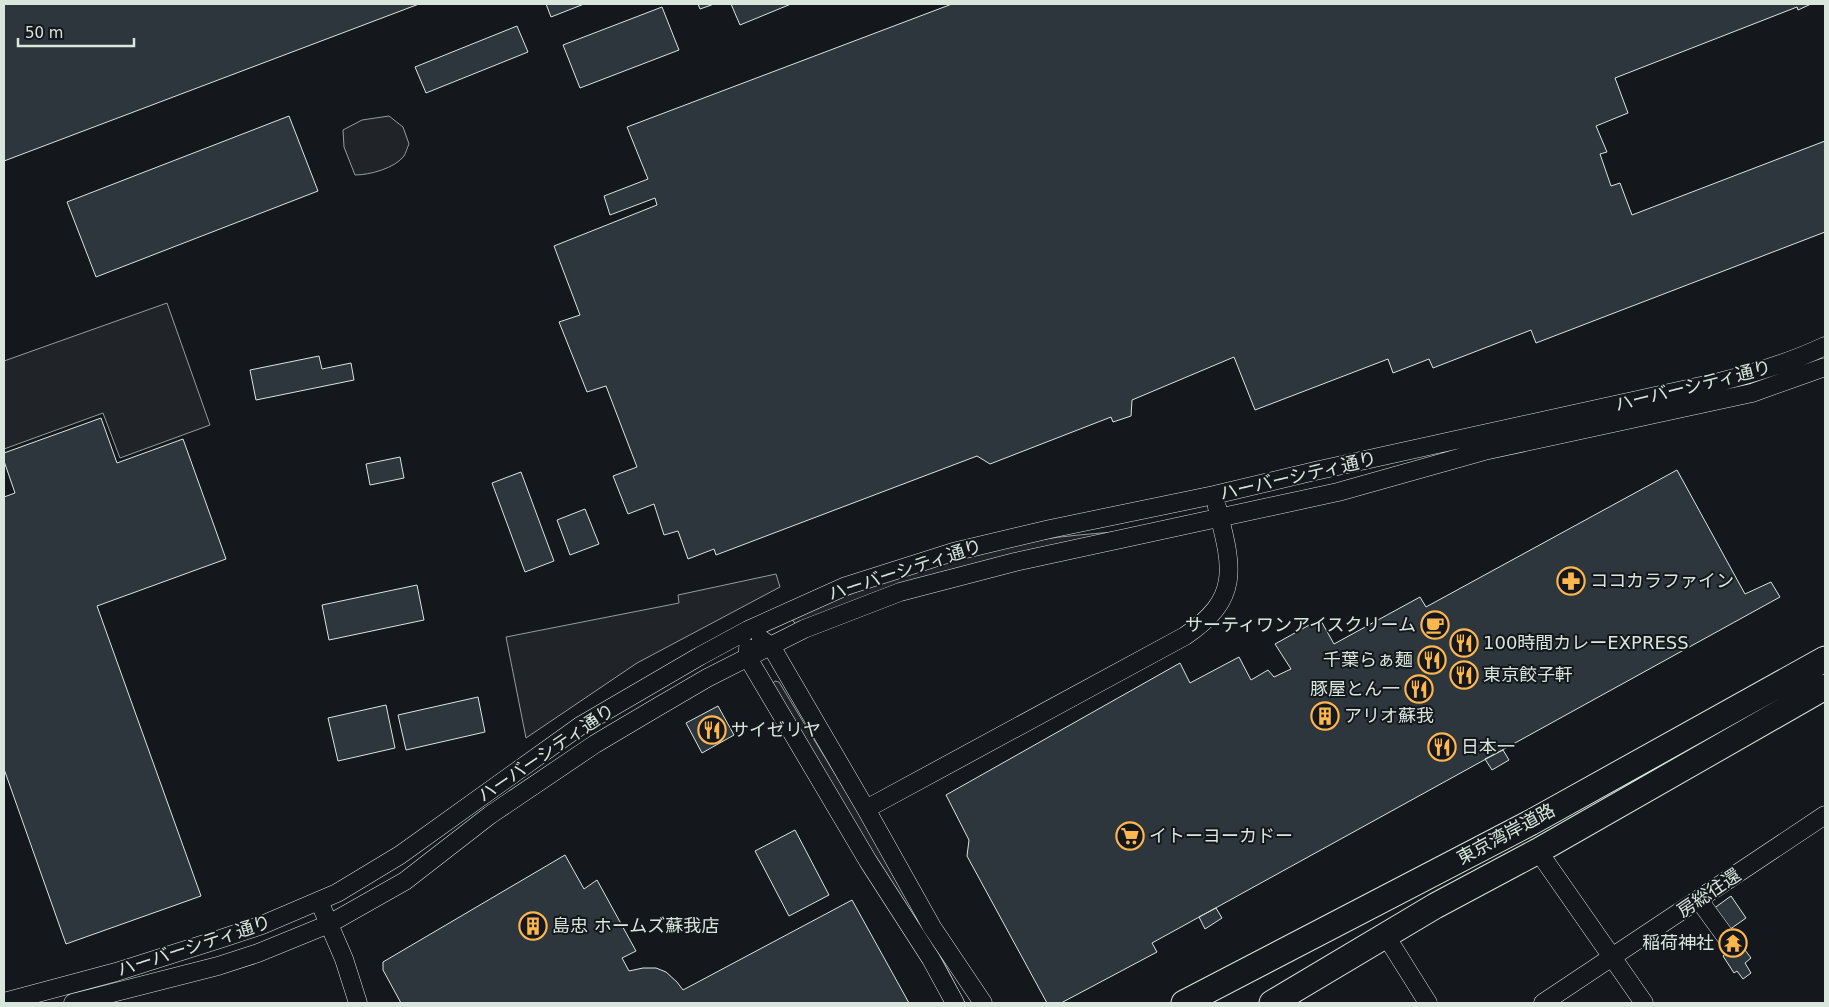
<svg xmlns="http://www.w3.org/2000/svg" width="1829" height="1007" font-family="'DejaVu Sans','Noto Sans JP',sans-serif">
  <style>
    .green { fill: #202428; stroke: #939e99 }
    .building { fill: #2c363c; stroke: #d8e6dc }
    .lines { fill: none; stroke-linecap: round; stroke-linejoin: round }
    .minor-casing { stroke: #d8e6dc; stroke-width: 19 }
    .highway-casing { stroke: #d8e6dc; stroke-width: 27 }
    .minor { stroke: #14181c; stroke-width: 18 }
    .highway { stroke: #14181c; stroke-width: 25 }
    .labels { text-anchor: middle; stroke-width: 4; stroke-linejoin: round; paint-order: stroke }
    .street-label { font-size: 18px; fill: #d8e6dc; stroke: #14181c }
    .poi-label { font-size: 18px; fill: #d8e6dc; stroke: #14181c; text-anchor: start }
  </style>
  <rect width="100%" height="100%" fill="#14181c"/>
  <path class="green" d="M389,116L403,127L409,144C407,148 406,153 404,156C395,168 370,175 355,175L344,147L343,130L362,120Z
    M167,303L210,425L120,458L103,413L4,449V361Z
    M1114,532L951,570L796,624L793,621V619C869,583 955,556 1039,540C1063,536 1089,534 1114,532Z
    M776,574L780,587L637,663L526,738L506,637L679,603L678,595Z
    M775,681L779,682C843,788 910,893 965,1003H963L934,949L862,837L773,683Z"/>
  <path class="building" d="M4,4H419L4,161Z
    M546,4H584L551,17Z
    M698,4H714L700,9Z
    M731,4H791L740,25Z
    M952,4H1811L1798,10L1797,7L1615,78L1628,113L1596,126L1607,152L1600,154L1611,186L1620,183L1632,215L1825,141V232L1536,343L1531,330L1433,368L1429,359L1393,373L1388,359L1255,410L1234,357L1132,400L1131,416L1113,422L1111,417L990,464L977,456L716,555L714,549L688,559L678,531L664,535L654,504L628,514L613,476L637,467L606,386L587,392L559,322L580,315L554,246L657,205L655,198L610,215L604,196L648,179L627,127Z
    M662,7L679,50L580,88L563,45Z
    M517,26L528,52L426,93L415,67Z
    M289,116L318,191L96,277L67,202Z
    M319,356L322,369L351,363L354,380L256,400L250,370Z
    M101,418L117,463L183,439L226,559L97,606L201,896L66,944L4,769V497L15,493L4,461V453Z
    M400,457L404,478L370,485L366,464Z
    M1677,470L1745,594L1771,582L1780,597L1152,943L1157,952L1061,1003H1047L967,856L969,840L946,795L1180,663L1190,683L1239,657L1251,680L1268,670L1274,677L1291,669L1275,644L1320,619L1334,644L1420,597L1426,607Z
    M521,472L554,561L525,572L492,483Z
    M585,509L599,544L570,555L557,520Z
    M417,585L424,620L329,640L322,605Z
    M478,697L485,732L406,750L398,715Z
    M386,705L395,748L338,761L328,718Z
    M718,706L734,735L702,753L686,723Z
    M1503,750L1509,760L1492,770L1485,759Z
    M795,830L829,895L789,916L755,851Z
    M565,855L584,889L597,880L636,951L622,958L629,971L643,968H656L666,972L677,982L683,990L852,900L909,1003H401L383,970V962Z
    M1731,896L1746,918L1729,930L1713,909Z
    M1216,908L1222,918L1205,929L1199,917Z
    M1736,942L1740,948L1742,946L1751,958L1745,963L1751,973L1743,979L1737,971L1734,973L1723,956L1725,954L1723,951Z"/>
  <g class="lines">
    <g class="minor-casing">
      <path id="minor" d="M761,639L771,646L866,809L932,927L983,1003
        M748,648V658L868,861L931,959L955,1003
        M866,809L1185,636C1242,598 1232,566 1217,507
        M1538,851L1644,1003
        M1699,900L1731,944
        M319,901L344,959L358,1003
        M1386,936L1428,1003
        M4,1002L116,972L223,938L262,925L337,893L400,855L580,726L700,656L748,630L846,586L953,552L1050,529L1214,495L1315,471L1719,382C1755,373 1791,362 1825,346
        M73,1003L218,966L258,953L329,924L405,881L490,815L595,744L654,709L707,678L804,629L900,592L1015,562L1338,492L1484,451L1752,393L1825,367
        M1543,1003L1825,815"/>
    </g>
    <g class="highway-casing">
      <path id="highway" d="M1184,1003L1530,823L1825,659
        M1272,1003L1435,906L1538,851L1825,687"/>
    </g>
    <use href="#minor" class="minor"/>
    <use href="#highway" class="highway"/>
  </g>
  <defs>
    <g id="pharmacy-ring" transform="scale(1.4375)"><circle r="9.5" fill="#14181c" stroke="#ffb74d" stroke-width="1.5"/><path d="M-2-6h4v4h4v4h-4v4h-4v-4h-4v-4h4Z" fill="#ffb74d"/></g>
    <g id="cafe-ring" transform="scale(1.4375)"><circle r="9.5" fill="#14181c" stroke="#ffb74d" stroke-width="1.5"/><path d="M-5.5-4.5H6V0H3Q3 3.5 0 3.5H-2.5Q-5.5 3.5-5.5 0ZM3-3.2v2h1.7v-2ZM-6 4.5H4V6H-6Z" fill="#ffb74d"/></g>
    <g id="restaurant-ring" transform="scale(1.4375)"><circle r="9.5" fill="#14181c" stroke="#ffb74d" stroke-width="1.5"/><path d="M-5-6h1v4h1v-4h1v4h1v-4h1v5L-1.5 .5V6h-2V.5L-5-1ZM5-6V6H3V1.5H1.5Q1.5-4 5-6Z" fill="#ffb74d"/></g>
    <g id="building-ring" transform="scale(1.4375)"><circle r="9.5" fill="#14181c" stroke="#ffb74d" stroke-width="1.5"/><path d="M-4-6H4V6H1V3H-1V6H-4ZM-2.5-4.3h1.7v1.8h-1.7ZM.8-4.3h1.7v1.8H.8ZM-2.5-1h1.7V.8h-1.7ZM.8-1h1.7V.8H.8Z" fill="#ffb74d"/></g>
    <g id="supermarket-ring" transform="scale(1.4375)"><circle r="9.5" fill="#14181c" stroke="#ffb74d" stroke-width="1.5"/><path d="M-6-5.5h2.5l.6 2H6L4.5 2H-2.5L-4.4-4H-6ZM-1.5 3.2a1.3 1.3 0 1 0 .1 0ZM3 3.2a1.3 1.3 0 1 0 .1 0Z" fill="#ffb74d"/></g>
    <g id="temple-ring" transform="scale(1.4375)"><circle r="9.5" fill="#14181c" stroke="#ffb74d" stroke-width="1.5"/><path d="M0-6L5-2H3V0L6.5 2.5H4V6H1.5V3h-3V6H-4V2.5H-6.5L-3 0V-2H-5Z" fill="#ffb74d"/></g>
  </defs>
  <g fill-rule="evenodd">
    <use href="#pharmacy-ring" x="1571" y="581"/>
    <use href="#cafe-ring" x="1435" y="625"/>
    <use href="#restaurant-ring" x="1464" y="643"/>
    <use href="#restaurant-ring" x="1432" y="660"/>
    <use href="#restaurant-ring" x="1464" y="675"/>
    <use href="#restaurant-ring" x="1419" y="689"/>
    <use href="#building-ring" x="1325" y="716"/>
    <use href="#restaurant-ring" x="712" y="730"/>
    <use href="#restaurant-ring" x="1442" y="747"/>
    <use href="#supermarket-ring" x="1130" y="836"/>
    <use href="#building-ring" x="533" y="926"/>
    <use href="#temple-ring" x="1733" y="943"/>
  </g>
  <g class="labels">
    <g class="street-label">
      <text transform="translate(1693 386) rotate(-14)" y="6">ハーバーシティ通り</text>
      <text transform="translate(1298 476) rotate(-13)" y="6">ハーバーシティ通り</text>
      <text transform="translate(905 570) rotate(-18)" y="6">ハーバーシティ通り</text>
      <text transform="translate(546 753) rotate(-34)" y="6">ハーバーシティ通り</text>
      <text transform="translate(1506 834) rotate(-28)" y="6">東京湾岸道路</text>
      <text transform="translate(1709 893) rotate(-34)" y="6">房総往還</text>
      <text transform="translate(194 946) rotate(-18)" y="6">ハーバーシティ通り</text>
    </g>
    <g class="poi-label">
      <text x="1590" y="587">ココカラファイン</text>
      <text x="1416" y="631" text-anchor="end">サーティワンアイスクリーム</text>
      <text x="1483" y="649">100時間カレーEXPRESS</text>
      <text x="1413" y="666" text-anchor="end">千葉らぁ麺</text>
      <text x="1483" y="681">東京餃子軒</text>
      <text x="1400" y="695" text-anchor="end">豚屋とん一</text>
      <text x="1344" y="722">アリオ蘇我</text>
      <text x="731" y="736">サイゼリヤ</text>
      <text x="1461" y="753">日本一</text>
      <text x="1149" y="842">イトーヨーカドー</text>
      <text x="552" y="932">島忠 ホームズ蘇我店</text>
      <text x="1714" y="949" text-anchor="end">稲荷神社</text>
    </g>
  </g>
  <rect width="1829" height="1007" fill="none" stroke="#d8e6dc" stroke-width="10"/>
  <path d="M18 38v8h116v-8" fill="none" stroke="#d8e6dc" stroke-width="2.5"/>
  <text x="25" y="38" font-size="15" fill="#d8e6dc" stroke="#14181c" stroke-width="4" paint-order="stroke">50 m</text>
</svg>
